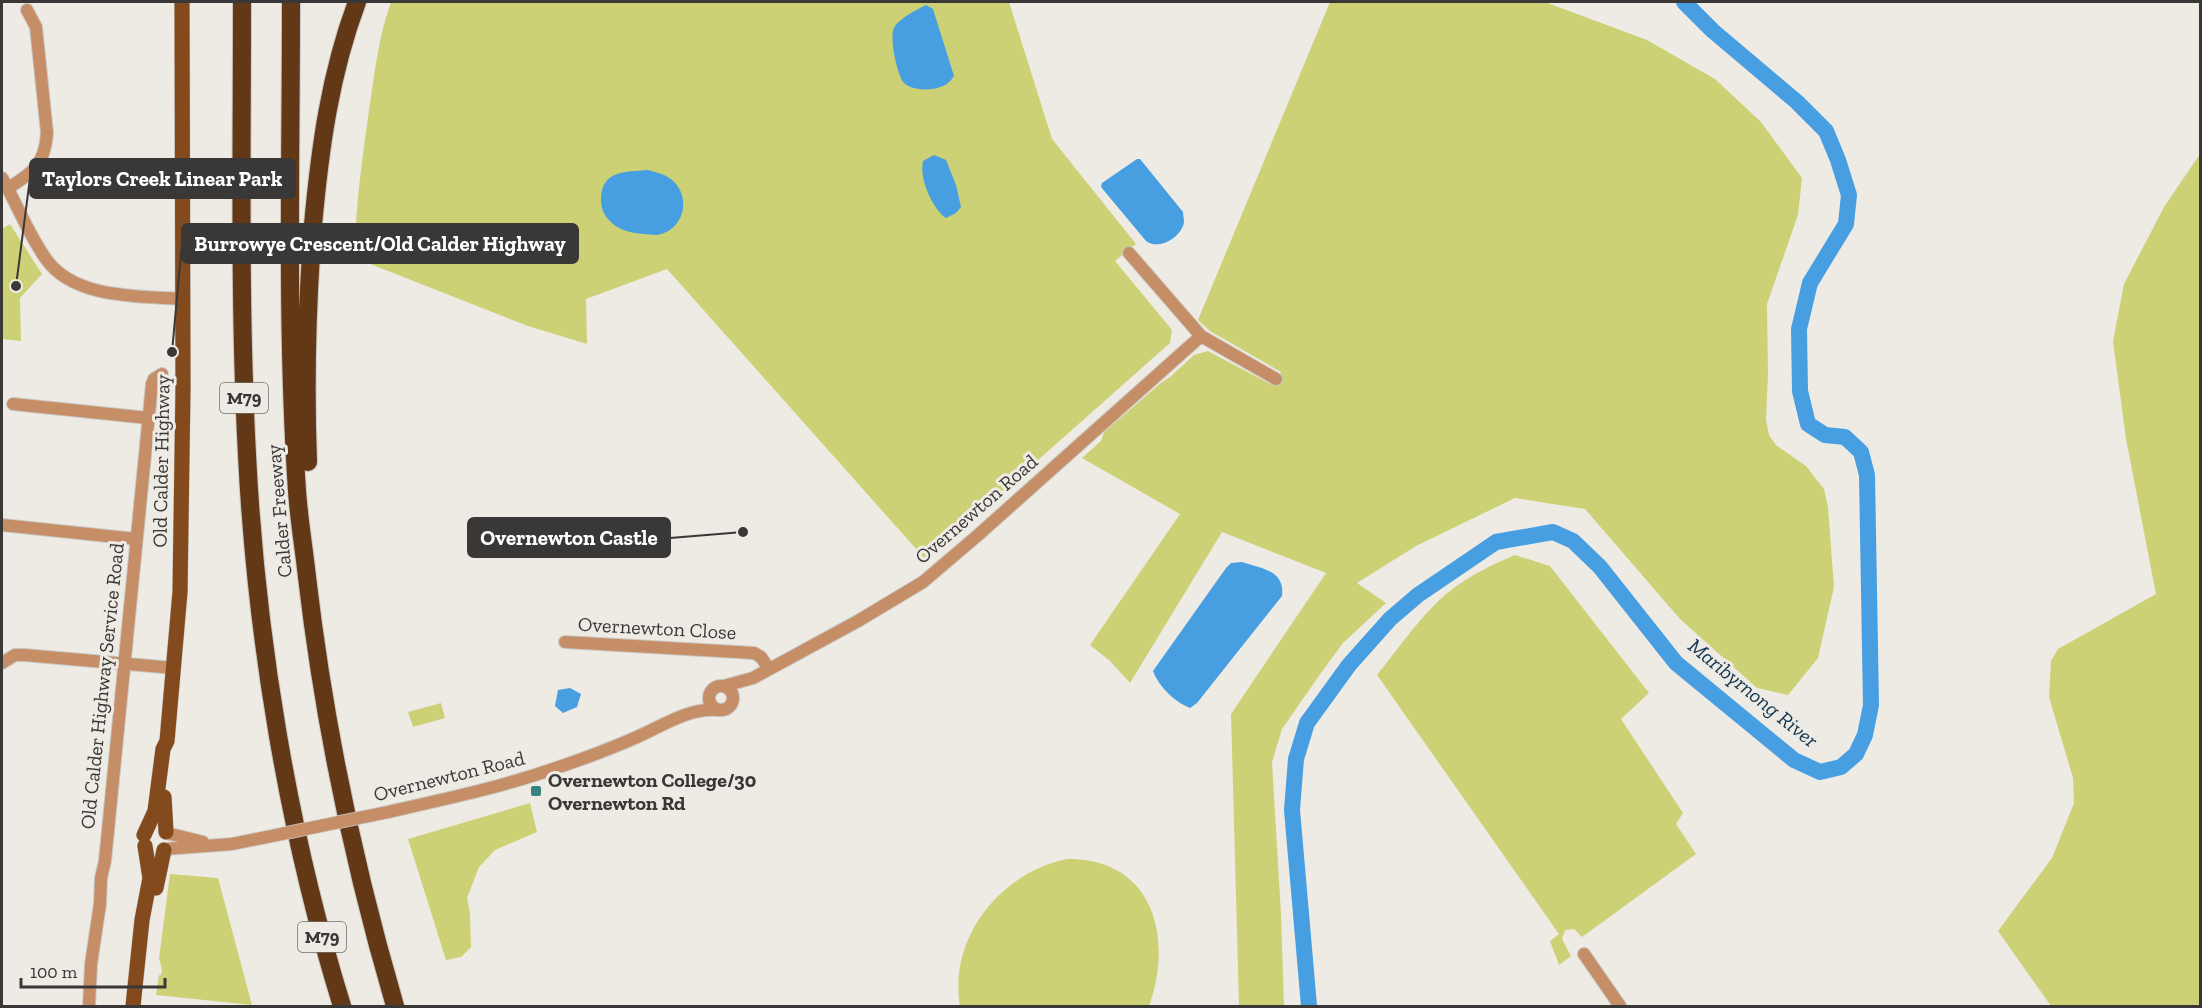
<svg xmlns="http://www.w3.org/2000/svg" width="2202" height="1008" font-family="'Zilla Slab',serif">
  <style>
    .green { fill: #cdd176 }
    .water { fill: #479ee0 }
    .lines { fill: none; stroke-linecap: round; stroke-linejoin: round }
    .river { stroke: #479ee0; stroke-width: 16 }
    .minor-casing { stroke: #cac7c2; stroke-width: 14 }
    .major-casing { stroke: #cac7c2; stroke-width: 16 }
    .highway-casing { stroke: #cac7c2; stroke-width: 20 }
    .minor { stroke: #c58e67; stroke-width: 12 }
    .major { stroke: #834b1d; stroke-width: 15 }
    .highway { stroke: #623817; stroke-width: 18 }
    .minor-bridge-casing { stroke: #cac7c2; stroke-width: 14; stroke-linecap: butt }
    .minor-bridge { stroke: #c58e67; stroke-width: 12 }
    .poi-dot { fill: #398282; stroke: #eeebe5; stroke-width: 2 }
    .labels { text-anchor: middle; stroke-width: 6; stroke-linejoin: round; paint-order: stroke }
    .shield { fill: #eeebe5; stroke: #6f6e6a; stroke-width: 1.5 }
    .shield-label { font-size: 18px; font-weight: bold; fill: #393836 }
    .street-label { font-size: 20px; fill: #393836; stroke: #eeebe5 }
    .poi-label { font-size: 20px; font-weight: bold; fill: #393836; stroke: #eeebe5; text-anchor: start }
    .water-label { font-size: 21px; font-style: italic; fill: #113550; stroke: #eeebe5 }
    .leader { fill: none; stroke: #393836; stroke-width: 2 }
    .callout-dot { fill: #393836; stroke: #eeebe5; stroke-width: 2 }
    .callout { fill: #393836; stroke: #393836; stroke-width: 2 }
    .callout-label { font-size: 21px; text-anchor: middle; font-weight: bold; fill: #fff }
  </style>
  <rect width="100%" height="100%" fill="#eeebe5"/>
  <path class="green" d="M391,2H1009L1052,139L1136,244L1115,261L1172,330L1170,343L967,523L963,520L956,528L955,533L926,560L667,269L586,299L587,344L528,326L355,258C355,208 362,160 369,110C375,72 378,38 391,2Z
    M1330,2H1545L1647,40L1715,79L1761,122L1802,178L1798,215L1767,304L1768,373L1766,420L1769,435L1776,445L1806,466L1824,489L1828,507L1834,587L1818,658L1788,695L1757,688L1680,619L1585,509L1515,498L1416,546L1357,583L1386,603L1343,643L1321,673L1282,729L1272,762L1281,914L1284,1006H1239L1231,714L1326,573L1222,532L1130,683L1110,661L1090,645L1180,514L1082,458L1101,441L1104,432L1162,382L1170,377L1194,355L1208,351L1272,385L1281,372L1210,331L1198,320Z
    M2200,154V1006H2051L1998,931L2052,858L2074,803L2073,778L2049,697L2051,661L2058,649L2156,594L2126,439L2113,341L2124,284L2164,207Z
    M10,224L42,274L20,298L21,341L2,339V229Z
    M1515,555L1550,566L1649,693L1621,719L1683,813L1676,824L1696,854L1582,937L1574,929L1565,930L1562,939L1571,956L1559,965L1550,941L1559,934L1377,675C1399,648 1423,612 1450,591C1470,575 1492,565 1515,555Z
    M441,703L445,718L413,727L408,712Z
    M530,803L537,832L495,850L479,867L467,898L470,913L471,947L461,957L446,960L408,839Z
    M1067,859C1153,858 1174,937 1149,1006H960C948,938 1001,872 1067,859Z
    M170,874L218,878L252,1005L156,995L159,975H161L162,970L159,958Z"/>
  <path class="water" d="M926,5L933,9L954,76C952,78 951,81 948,83C939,91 913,92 904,83C897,75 888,34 895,26C902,17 916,10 926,5Z
    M934,155L946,160L956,185L961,207L956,213L946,218C932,208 919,178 923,161Z
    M1137,159H1140L1183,212C1183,215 1184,219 1184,222C1182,237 1159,251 1146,241L1101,187L1102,183Z
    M648,170C654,172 661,173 666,176C693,190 687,230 657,235C653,235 647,234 643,234C632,233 622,231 613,224C605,217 601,210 601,200C601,170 625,172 648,170Z
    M1242,562C1262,569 1285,570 1282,596L1197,703L1190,708C1175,702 1159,687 1153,671L1226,568L1231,563Z
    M570,688L581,694L577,707L563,713L555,706L558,690Z"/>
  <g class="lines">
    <path class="river" d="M1309,1006L1292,810L1296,759L1307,723L1349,665L1390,619L1418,595L1496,542L1553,532L1573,541L1600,567L1676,663L1794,760L1820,772L1841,767L1856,754L1865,735L1871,705L1867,475L1861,452L1845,437L1825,435L1808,424L1800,391L1799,329L1810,283L1846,224L1849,195L1838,160L1826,131L1797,102L1713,31L1684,2"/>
    <g class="minor-casing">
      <path id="minor" d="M2,178C17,204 28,234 46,259C74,299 139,296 183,299
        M8,188C33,173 45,164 47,133L36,27L27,10
        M1129,253L1201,336L1276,379
        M13,404L148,418
        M2,525L136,539
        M565,642L754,653L761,657L769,669
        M2,663L15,655H24L174,668
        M724,686L753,678L858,621L923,582L977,536L1201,336
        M709 698a12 12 0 1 1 24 0a12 12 0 1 1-24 0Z
        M383,813C441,800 499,788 556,768C583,759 610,749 637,737C662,726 690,707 718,710
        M167,833L203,842
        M165,849L232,844L262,838
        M1584,954L1620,1006
        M89,1006L91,964L100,904L101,878L105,861L152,384L154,379L162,374"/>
    </g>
    <g class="major-casing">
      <path id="major" d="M164,797L166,832
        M144,835L155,811L163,749L167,741L180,592L183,388L182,2
        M156,888L164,850
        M133,1006L142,920L150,878L145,846"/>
    </g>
    <g class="highway-casing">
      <path id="highway" d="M242,2C242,153 239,304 247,455C256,637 288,832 342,1006
        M291,2C291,165 286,328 297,491C299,520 304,549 307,577C324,723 354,866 395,1006
        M308,462C305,383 307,304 313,225C320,148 330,74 357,2"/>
    </g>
    <use href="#minor" class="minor"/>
    <use href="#major" class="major"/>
    <use href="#highway" class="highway"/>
    <g class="minor-bridge-casing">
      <path id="minor-bridge" d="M262,838L383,813"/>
    </g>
    <use href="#minor-bridge" class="minor-bridge"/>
  </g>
  <rect class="poi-dot" x="530" y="785" width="12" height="12" rx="3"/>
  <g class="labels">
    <g class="shield">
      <rect x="220" y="383" width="48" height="30" rx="4.5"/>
      <rect x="298" y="922" width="48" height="30" rx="4.5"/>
    </g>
    <g class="shield-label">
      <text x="244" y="404">M79</text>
      <text x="322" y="943">M79</text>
    </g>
    <g class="street-label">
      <text transform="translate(161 461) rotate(-89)" y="7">Old Calder Highway</text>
      <text transform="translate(976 509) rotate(-41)" y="7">Overnewton Road</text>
      <text transform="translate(279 511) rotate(-95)" y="7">Calder Freeway</text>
      <text transform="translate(657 628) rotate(3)" y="7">Overnewton Close</text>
      <text transform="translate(102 686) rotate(-84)" y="7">Old Calder Highway Service Road</text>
      <text transform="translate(449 776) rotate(-14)" y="7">Overnewton Road</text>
    </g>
    <g class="poi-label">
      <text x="548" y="787">Overnewton College/30<tspan x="548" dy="23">Overnewton Rd</tspan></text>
    </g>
    <g class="water-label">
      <text transform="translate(1753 693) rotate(39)" y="7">Maribyrnong River</text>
    </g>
  </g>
  <path class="leader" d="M16 286L30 178M172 352L182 243M743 532L670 538"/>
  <g class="callout-dot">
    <circle cx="16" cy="286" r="6"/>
    <circle cx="172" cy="352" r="6"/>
    <circle cx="743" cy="532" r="6"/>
  </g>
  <g class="callout">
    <rect x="30" y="159" width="265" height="39" rx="6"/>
    <rect x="182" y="224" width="396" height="39" rx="6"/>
    <rect x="468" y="518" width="202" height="39" rx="6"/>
  </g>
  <g class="callout-label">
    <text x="162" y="186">Taylors Creek Linear Park</text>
    <text x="380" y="251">Burrowye Crescent/Old Calder Highway</text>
    <text x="569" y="545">Overnewton Castle</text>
  </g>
  <rect width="2202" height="1008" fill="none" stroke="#393836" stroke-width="6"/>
  <path d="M21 978v9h144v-9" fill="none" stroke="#393836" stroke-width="3"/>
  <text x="30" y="978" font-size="18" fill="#393836" stroke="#eeebe5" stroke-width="4.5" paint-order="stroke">100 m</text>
</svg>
